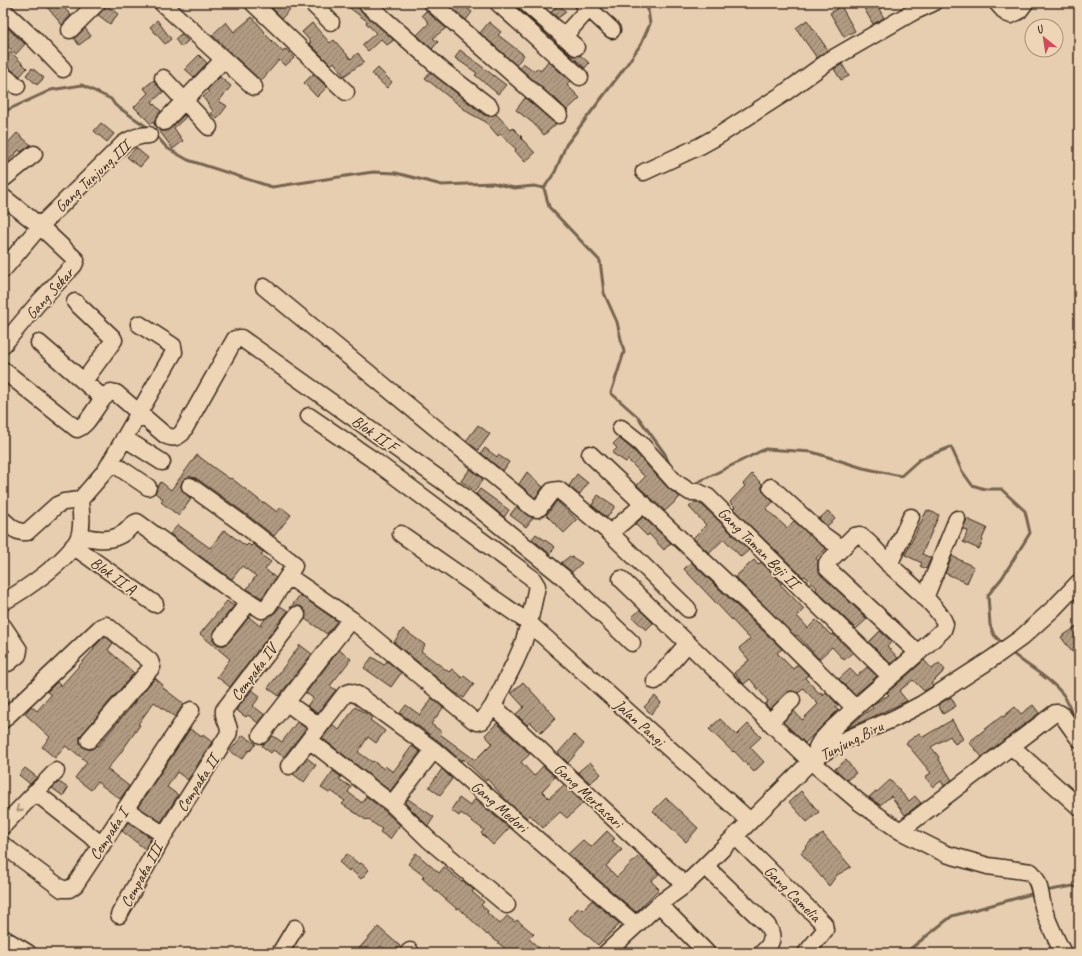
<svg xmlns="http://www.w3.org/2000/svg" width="1082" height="956" font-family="Caveat,sans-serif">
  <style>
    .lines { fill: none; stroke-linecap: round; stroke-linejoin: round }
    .stream { stroke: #766350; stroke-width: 3 }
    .building { fill: url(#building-hatch); stroke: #3b2a1e }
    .minor-casing { stroke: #3b2a1e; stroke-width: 19 }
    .minor { stroke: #eed5b6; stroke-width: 16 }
    .oneway { stroke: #94806a }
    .labels { text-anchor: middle; stroke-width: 3.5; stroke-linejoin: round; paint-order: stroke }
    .street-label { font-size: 16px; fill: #3b2a1e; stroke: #eed5b6 }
  </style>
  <defs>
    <pattern id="building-hatch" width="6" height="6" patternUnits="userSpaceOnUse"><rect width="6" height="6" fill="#b29b83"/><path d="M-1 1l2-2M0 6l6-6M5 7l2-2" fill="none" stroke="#927f6b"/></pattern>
  </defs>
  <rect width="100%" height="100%" fill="#e7ceb0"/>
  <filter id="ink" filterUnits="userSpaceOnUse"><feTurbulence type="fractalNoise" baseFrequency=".025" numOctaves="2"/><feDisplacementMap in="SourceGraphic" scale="8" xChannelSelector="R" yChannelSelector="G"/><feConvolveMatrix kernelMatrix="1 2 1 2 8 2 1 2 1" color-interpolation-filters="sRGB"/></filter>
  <g filter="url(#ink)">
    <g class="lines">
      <path class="stream" d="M647,3L650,24L641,44L623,70L566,145L555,172L544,188L549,207L600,261L604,293L617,322L624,352L611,393L638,417L665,454L670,466
        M3,112L51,90L82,85L111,99L115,105L150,129
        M154,133L167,148L188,160L272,187L373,172L396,173L442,185L493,183L514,188L534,186L544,188
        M687,481L694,484L765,449L812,452L863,468L901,476L920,459L951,447L962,471L972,485L985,489H1001L1025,511L1030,533L1002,578L988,595L990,625L994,635L1003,644
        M1010,651C1026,666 1047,675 1061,692C1068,699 1071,712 1075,720L1079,723
        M1045,891L1073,886L1079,888
        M905,953L952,916L1035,893"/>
    </g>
    <path class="building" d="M51,3H59L71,15L62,25L47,7Z
      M277,3H296L282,18L272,8Z
      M343,3H357L360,10L394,40L387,45L381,39L368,51L362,45L376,33L366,23L367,21Z
      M446,3H460L472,12L466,20Z
      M861,3H889L879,9L884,18L873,24Z
      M559,4L566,12L558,18L551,12Z
      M106,5L118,14L110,24L98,15Z
      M841,6L855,31L844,37L830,13Z
      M426,11L446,28L433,38L438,42L432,49L417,35L429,23L422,15Z
      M252,17L265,32L264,33L283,52L286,49L294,58L285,66L279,60L261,81L212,35L226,22L234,32Z
      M157,20L171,39L165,44L150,27Z
      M807,20L828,50L817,58L796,28Z
      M489,22L501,32L498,35L524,55L516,65L480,33Z
      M312,23L330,43L334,40L351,59L358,53L364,62L344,76L334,62L331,65L309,43L311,42L302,32Z
      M3,24L25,44L16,54L3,42Z
      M85,28L91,36L79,45L74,38Z
      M181,34L188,41L181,47L175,39Z
      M559,45L570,54L575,56L580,55L589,63L585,68Z
      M460,50L506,85L498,94L475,75L477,73L455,58Z
      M11,52L27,68L20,76L9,68L3,65V60Z
      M199,55L207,63L194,77L185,69Z
      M548,61L570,81L567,85L580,98L567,110L552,95L551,96L520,68L523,63L534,71L537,68L541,71Z
      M842,64L849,76L841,80L834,69Z
      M32,68L44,78L37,85L26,75Z
      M378,68L392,82L387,88L372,74Z
      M430,72L484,115L489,116L496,114L511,130L513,128L522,137L521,138L535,153L525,162L515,151L516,149L500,134L498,136L486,122L469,113L425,78Z
      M313,74L327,87L317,97L304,83Z
      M220,77L231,86L219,101L227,106L217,119L211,114L213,111L203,97L209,92L207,90Z
      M154,80L163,92L152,102L161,111L155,119V126L153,122L151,124L134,107L148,93L144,88Z
      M525,98L556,124L544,135L533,123L516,110Z
      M184,115L186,117L174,128L183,141L173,149L158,129L162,131H167Z
      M101,123L114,134L107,142L94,131Z
      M17,133L31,145L21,152L19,150L3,167V140L7,144Z
      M136,148L148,158L140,167L127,157Z
      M478,425L490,434L478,450L466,441Z
      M619,438L633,450L668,488L680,497L665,511L637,485L645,477L628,460L626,462L612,453L617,448L613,444Z
      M485,448L497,457L498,455L509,462L503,471L481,453Z
      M197,455L217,470L230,479L231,478L263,503L264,502L277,512L281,507L291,515L274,536L246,514L196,478L191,477L186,478L183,480L181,485L182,490L191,499L179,516L161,502L163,499L155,493L157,487L161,482L171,490Z
      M470,469L483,479L475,491L461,481Z
      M527,472L543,487L535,498L519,484Z
      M577,474L588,483L579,495L569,486Z
      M752,474L762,484V490L773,502L766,509L787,528L794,521L826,549L816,558L818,561V571L867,619L856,629L816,590L817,588L805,576L803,577L733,509L735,507L730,502L745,486L743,484Z
      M480,489L509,510L504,517L476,494Z
      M598,495L615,506L607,518L592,505Z
      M557,501L577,520L564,533L546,515Z
      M695,502L702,505L749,550L741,557L724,539L709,553L693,538L706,525L689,507Z
      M516,507L527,515L533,518L526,527L510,515Z
      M927,510L939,515L922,554L931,558L926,569L920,566L922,563L905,555Z
      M828,511L835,519L827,526L819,519Z
      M643,517L671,543L664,550L649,534L647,536L635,524Z
      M967,519L987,528L982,539L983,540L979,549L963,542L968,531L963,529Z
      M178,525L210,548L224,530L246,546L248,544L251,546L253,544L263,552L261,555L271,562L265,569L276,578L262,598L247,589L256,576L242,566L232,579L230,578L170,534Z
      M536,534L555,547L550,554L532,539Z
      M570,556L582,563L572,572L561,563Z
      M952,556L974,567L967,583L945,573Z
      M754,560L758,565L761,562L782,583L780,584L804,609L797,616L808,628L816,620L831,635L833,634L835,636L853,653L844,660L832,647L819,659L797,635L795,636L735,577Z
      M691,562L782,649L777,653L793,669L798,664L808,675L805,678L819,693L821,692L823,695L826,692L838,705L835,707L838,710L805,743L783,722L794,711L802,720L818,704L803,688L798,693L790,691L786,693L770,709L765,704L768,701L750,679L744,684L742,682L734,673L749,660L739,648L750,639L684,569Z
      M300,595L337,621L327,634L305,619L306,612L302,607L298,606L290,608Z
      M227,601L234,606L215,630L213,635V640L216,643L220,645H225L229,642L249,617L260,626L266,618L276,612L280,606L288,611L230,687L217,677L230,659L200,634Z
      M640,610L653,623L646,630L632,617Z
      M1079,625V647L1072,652L1061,637Z
      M403,629L425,645L421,651L449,672L452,669L462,678L464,676L474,684L464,698L454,692L394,642Z
      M880,631L892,642L887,646L898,658L891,664L869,642Z
      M105,636L113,643L108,650L134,673L82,734L80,738V743L83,747L87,749H92L97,745L98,746L155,678L163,685L162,687L184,704L175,717L154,702L138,724L140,725L119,755L107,769L129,786L120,799L97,782L91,790L75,778L87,762L71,749L70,750L66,746L55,758L42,747L50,737L25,714L31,706L37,711L51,695L47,692L57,682L61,686L94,649L93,648Z
      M300,645L312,654L279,696L268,688Z
      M339,650L351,659L330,686L336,690L318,713L307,706L313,698L306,693Z
      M372,657L384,665L387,661L401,673L391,687L364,668Z
      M924,660L932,669L939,663L945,670L931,684L933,686L924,691L913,680L899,691L907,701L846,729L861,716L873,708L872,706L875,703L889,695L887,693Z
      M867,667L877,676L855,695L839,679L850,669L857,676Z
      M523,682L556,718L541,733L530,722L527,725L516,714L524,707L511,693Z
      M252,690L260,696L253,706L265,715L258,723L248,715L246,717L236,710Z
      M655,696L661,703L651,714L644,707Z
      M951,697L956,706L943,714L938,705Z
      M432,698L443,708L431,724L442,732L440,734L475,760L492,743L485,735L497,723L530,754L521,762L534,776L543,766L555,777L542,791L549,798L564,785L583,803L567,818L560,812L543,828L530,815L527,818L509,803L487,779L486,781L463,759L461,761L440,742L400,713L406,705L420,715Z
      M1033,705L1039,713L982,757L969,742L1002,716L1003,717L1015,707L1021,714Z
      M355,707L372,717L370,720L385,731L376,743L368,737L358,752L372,762L373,761L384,769L385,766L393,772L412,746L420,752L390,791L322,738L333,725L339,730Z
      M720,719L737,735L748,724L761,737L750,747L764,762L754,772L734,751L733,752L709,729Z
      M952,720L963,739L955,744L950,736L931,747L939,757L938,758L952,780L944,786L941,781L933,787L925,777L931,773L906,743L919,733L923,737Z
      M297,722L306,728L284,757L273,750L271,753L262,746L273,736L282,742Z
      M190,729L202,737L203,735L212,742L188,780L177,772L167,787L178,795L161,822L138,807Z
      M243,735L256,744L250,751L249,750L242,759L230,751Z
      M574,735L584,744L568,763L558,753Z
      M307,758L316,765L304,782L293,774Z
      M846,760L856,773L847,780L835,769Z
      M590,762L601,774L590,783L578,772Z
      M25,768L37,777L30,784L19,775Z
      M442,769L452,779L440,795L429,787Z
      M333,771L341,777L339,779L351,787L348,792L362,803L366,796L387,813L400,825L390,839L380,832L382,829L367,819L366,820L342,804L345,801L331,791L329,793L321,788Z
      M890,780L909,801L915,796L921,803L905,815L891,796L880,805L869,797L876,791L877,792Z
      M59,782L68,788L63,796L52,788Z
      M801,791L819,812L807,822L789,802Z
      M459,798L470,806L475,799L509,828L493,845L481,833L484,830L461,813L459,816L451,810Z
      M666,798L698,828L686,842L653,811Z
      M408,799L434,817L428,826L405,803Z
      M128,822L151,838L145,849L122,831Z
      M607,831L615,839L612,841L622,850L606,866L617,877L639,856L659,874L651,881L659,889L636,912L568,854L583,840L591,847Z
      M823,834L851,867L837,875L829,886L801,853L810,842Z
      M416,853L439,873L444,867L462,882L463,881L474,890L472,892L484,902L481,905L488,911L487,913L500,924L507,916L515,922L517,920L534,934L529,939L545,953H520L515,948L510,953L488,934L487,935L459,908L457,909L436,891L422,878L424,876L408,864Z
      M347,854L359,864L361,863L369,870L361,879L350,869L349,871L339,862Z
      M592,900L620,924L598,945L568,918L579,907L582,910Z
      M378,927L400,946L394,953H389L381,946L373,953H355Z"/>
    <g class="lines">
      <g class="minor-casing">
        <path id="minor" d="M162,3L254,87
          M253,3L346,92
          M312,3L331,22
          M366,3L442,70L490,107
          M432,3L559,115
          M498,3L580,77
          M526,3L576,47
          M583,3L612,30
          M997,3L1006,13L1011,15L1019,11L1025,3
          M3,10L34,39L63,69
          M70,30L97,3
          M563,37L594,3
          M3,75L17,86
          M163,78L209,127
          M164,122L223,60
          M644,172L700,146L718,136L783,94L830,60L913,12L933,3
          M3,179L34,154
          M3,197L40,226L76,260L74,265L39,302L3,345
          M3,270L40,226L123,144C130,139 140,135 149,135
          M264,287L533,508L537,509L540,507L552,491L559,490L610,533L688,609
          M75,302L113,338L114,340L84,381
          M39,343L103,398
          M3,370L77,429C91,424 97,399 111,392L116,393L165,435C173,439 176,438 182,433L235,339L241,338L462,495L563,577L632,643
          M621,428L640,443L675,482L690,492H698L708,497L891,677
          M124,438L162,462
          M590,454L761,615L855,708
          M111,462L148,487
          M190,486L240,522L293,563L294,566L288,576
          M771,487L823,535L841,548
          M3,520C11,527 17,533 27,532L57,505L64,502L80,500
          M610,533L644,504
          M401,534L529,623L750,821
          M79,536C95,539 111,543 125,532C130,529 132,523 137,522L225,586L262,610L268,606L288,576L351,619L473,720L477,722L482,721L493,706L515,662L523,644L529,623L537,586L532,578L372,459L309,416
          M73,546L155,604
          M889,565L911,517
          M621,579L805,756L859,802L900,831L946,854L988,866L1031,872C1041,882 1040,898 1044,910C1049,925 1056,939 1063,953
          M925,598L957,519
          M3,602C25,590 69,560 79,537C83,525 81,512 80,500L106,470L174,352L173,346L139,324
          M3,626L19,650L18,655L8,663
          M222,636L249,602
          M655,681L688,643
          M287,703L319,726
          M493,706L685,885
          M3,720L101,627L106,625L150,661L152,667L89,740
          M770,722L792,700
          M261,735L351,619
          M309,740L392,804L434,750
          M1011,746L1079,807
          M819,756L817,747L820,742L830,731L855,708L918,653L943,630L945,624C939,606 904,579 890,565C880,556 871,542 859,535L854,536L827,563V568L918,653
          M289,766L345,694L350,692L358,695L434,750L636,925
          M35,792L102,845
          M392,804L429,840L507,905
          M125,809L164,835
          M3,826L56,771
          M900,831L1055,713H1059L1062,715L1079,739
          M736,837L824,924L825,930L806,953
          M3,845L62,889H69L75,885L191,710
          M705,866L767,925C775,937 772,944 762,953
          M659,904L707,953
          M119,915L164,835L228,735C232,726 222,719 224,710L297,615
          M3,938L28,953
          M280,953L295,928
          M408,953L410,951
          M606,953L659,904L685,885L705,866L811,761L840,742L895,718L922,704L990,660L1021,638L1054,608L1079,582"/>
      </g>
      <use href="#minor" class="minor"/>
    </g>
    <defs><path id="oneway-chevron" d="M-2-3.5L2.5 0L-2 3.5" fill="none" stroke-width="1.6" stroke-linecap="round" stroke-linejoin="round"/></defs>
    <use class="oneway" href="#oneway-chevron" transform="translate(19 809) rotate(133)"/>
  </g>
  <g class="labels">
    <g class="street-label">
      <text transform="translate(92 176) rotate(-43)" y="6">Gang Tunjung III</text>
      <text transform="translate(49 293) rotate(-48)" y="6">Gang Sekar</text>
      <text transform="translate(375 433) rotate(35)" y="6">Blok II F</text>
      <text transform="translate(759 547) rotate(45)" y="6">Gang Taman Beji II</text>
      <text transform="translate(114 575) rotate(36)" y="6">Blok II A</text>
      <text transform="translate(253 672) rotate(-53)" y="6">Cempaka IV</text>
      <text transform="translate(640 722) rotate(42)" y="6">Jalan Pangi</text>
      <text transform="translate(851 740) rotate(-27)" y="6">Tunjung Biru</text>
      <text transform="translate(197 783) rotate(-57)" y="6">Cempaka II</text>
      <text transform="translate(589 795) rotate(43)" y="6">Gang Mertasari</text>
      <text transform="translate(500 806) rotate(41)" y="6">Gang Medori</text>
      <text transform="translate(108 834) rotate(-57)" y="6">Cempaka I</text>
      <text transform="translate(141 875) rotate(-61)" y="6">Cempaka III</text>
      <text transform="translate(793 893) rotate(45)" y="6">Gang Camelia</text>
    </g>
  </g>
  <rect width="1082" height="956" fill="none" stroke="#eed5b6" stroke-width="16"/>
  <rect x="8" y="8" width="1066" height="940" fill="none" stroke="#3b2a1e" stroke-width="1.5" filter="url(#ink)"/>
  <g transform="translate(1044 38) rotate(330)"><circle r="19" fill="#eed5b6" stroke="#a69179"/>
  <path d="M0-3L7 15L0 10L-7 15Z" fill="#d1495b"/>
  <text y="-6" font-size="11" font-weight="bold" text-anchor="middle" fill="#3b2a1e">U</text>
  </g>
</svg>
